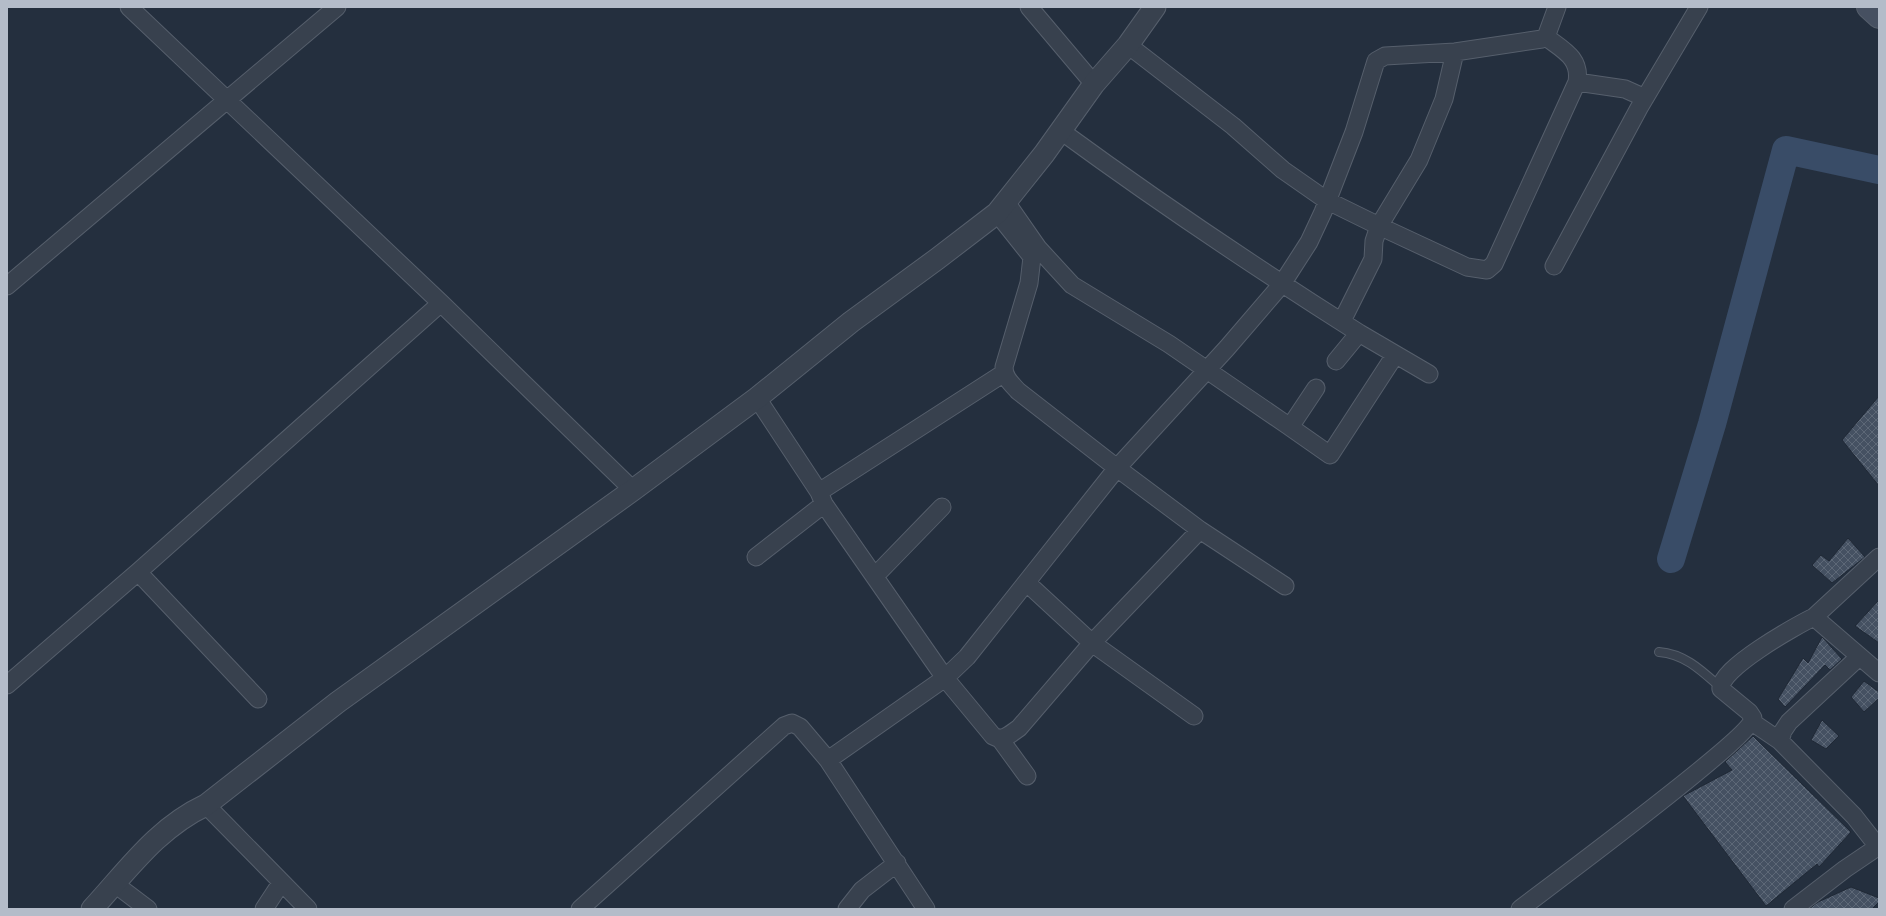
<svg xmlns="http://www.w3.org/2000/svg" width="1886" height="916" font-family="Overpass,sans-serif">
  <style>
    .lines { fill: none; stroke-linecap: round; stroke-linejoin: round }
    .river { stroke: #394c67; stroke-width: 28 }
    .building { fill: url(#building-cross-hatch); stroke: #1f2835 }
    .service-casing { stroke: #565f6c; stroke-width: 10 }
    .minor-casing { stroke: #565f6c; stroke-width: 19 }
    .tertiary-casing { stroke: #565f6c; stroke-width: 23 }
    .secondary-casing { stroke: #565f6c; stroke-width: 24 }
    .service { stroke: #38414e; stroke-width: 8 }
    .minor { stroke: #38414e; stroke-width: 17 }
    .tertiary { stroke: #38414e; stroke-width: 21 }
    .secondary { stroke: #465061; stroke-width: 22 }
  </style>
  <defs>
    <pattern id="building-cross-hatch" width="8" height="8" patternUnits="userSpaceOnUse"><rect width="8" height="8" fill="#455162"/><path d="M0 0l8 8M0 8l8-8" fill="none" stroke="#5d6877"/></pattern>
  </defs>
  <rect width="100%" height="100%" fill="#242f3e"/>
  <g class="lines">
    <path class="river" d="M1671,559L1712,424L1786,150L1879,170"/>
  </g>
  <path class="building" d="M1879,396V486L1842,440Z
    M1848,538L1865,557L1832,583L1812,565L1821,555L1829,561Z
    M1879,600V643L1855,626Z
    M1822,637L1842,659L1830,670L1825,665L1785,707L1778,699L1803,658L1808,663Z
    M1864,681L1879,692V698L1864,712L1851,697Z
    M1822,720L1839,736L1826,749L1811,740Z
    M1753,736L1851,832L1819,867L1817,864L1766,906L1683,796L1732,770L1725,762Z
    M1851,887L1879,898V902L1872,909H1809L1818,902Z"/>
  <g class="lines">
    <g class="service-casing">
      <path id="service" d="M1659,652C1685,654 1702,671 1720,687"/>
    </g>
    <g class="minor-casing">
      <path id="minor" d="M129,7L441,303L633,490
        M1029,7L1094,84
        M1128,45L1233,126L1283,170L1326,200L1379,226L1419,160L1444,99L1455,52
        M1577,82L1625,89L1645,98
        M1061,131C1158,202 1258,269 1359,333L1336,361
        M1006,202L1038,248L1072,285L1169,344L1290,427L1316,388
        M997,213L1032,257L1029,283L1004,367C1004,378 1012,384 1018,391L1117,468L1200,530L1285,586
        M1554,266L1639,108L1699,7
        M7,286L337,7
        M1342,321L1373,259L1374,241L1379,226L1467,267L1487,270L1494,264L1577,82C1581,58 1563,50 1546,37
        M1359,333L1429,374
        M757,398L819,492L824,504L945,678L993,736C1003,742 1010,734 1019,728L1092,643L1200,530
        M1290,427L1330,455L1395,355
        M819,492L1004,373
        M756,557L824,504
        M1879,557L1814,617L1879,673
        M138,572L258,699
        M875,576L942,507
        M1027,583L1092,643L1194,716
        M1859,657L1789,722L1783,731L1780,741L1854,816L1879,848
        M7,685L138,572L441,303
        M1752,722L1780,741
        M1000,739L1027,776
        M828,760L945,678L967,657L1117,468L1227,348L1282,284L1309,242L1323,212L1354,132L1376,61L1385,56L1455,52L1542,39L1546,37L1557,7
        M206,805L308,909
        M115,884L148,909
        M264,909L281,883
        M580,909L784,726L792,723L800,727L828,760L926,909
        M847,909L862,890L897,863
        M1520,909C1550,886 1750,738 1753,718L1749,712L1721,689C1717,670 1797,625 1814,617
        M1793,909L1845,869L1879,846"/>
    </g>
    <g class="tertiary-casing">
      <path id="tertiary" d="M92,909C128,870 157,828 206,805L338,702L633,490L757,398L851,322L937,259L997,213L1044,154L1094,84L1128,45L1155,7"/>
    </g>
    <g class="secondary-casing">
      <path id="secondary" d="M1868,7L1879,17"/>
    </g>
    <use href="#service" class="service"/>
    <use href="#minor" class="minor"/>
    <use href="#tertiary" class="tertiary"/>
    <use href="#secondary" class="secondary"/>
  </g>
  <rect width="1886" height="916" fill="none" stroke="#b4bcc9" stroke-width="16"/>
</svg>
